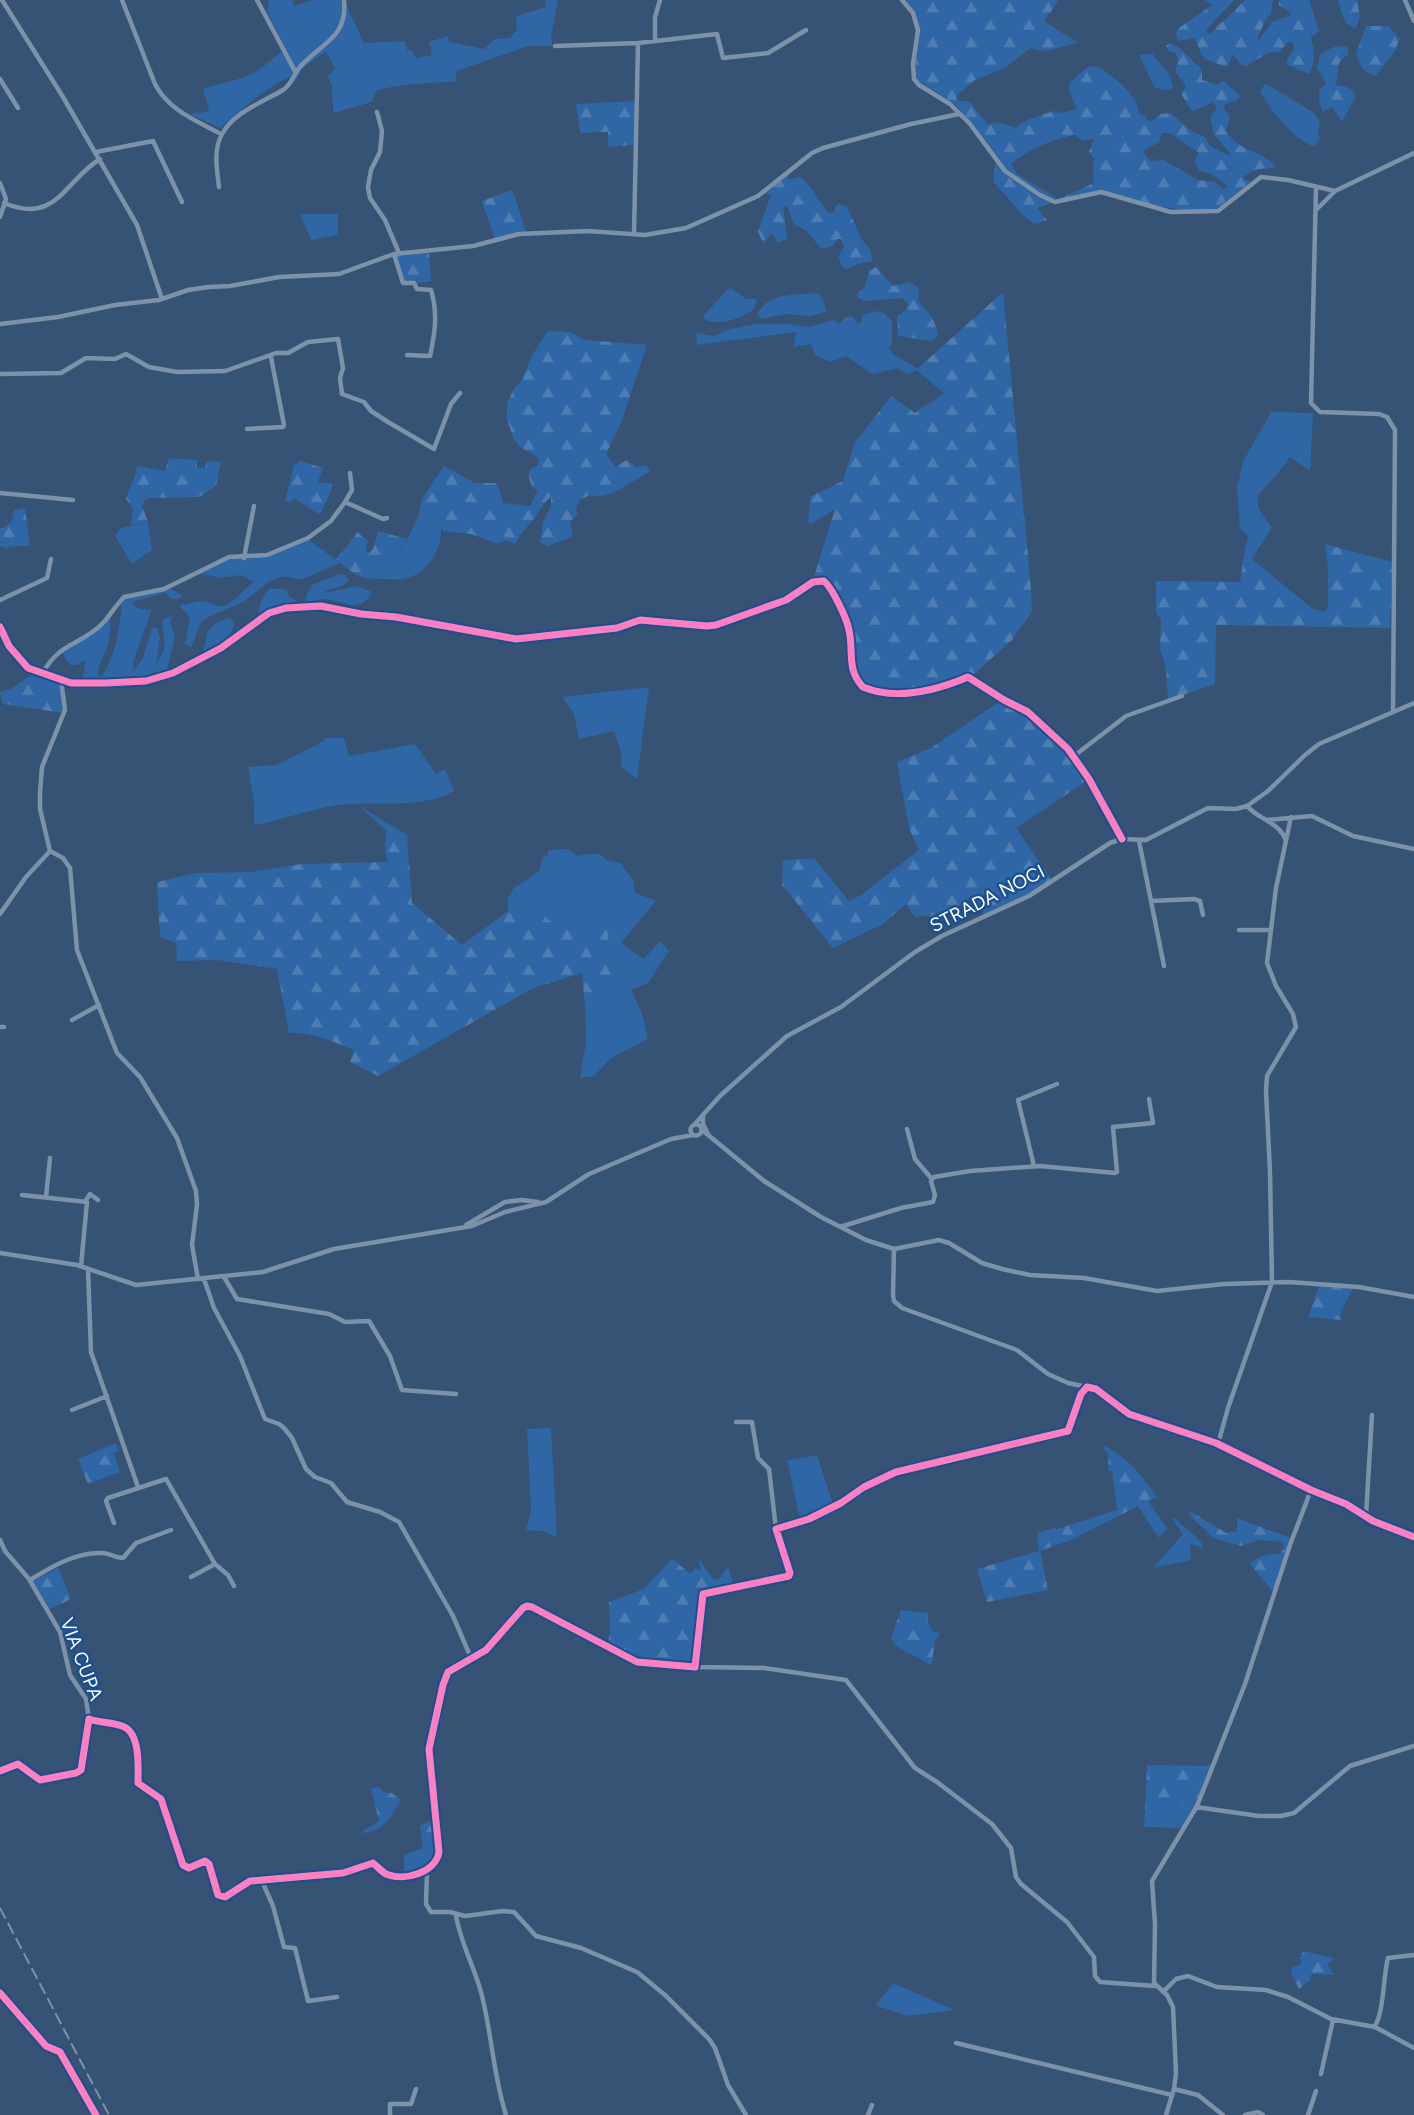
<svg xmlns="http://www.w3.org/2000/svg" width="1414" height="2115" font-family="Figtree,sans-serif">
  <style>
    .grass { fill: #2f66a5 }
    .forest { fill: url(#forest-firs); fill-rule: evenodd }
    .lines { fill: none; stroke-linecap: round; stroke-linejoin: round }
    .minor { stroke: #7d92a8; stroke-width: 4.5 }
    .rail { stroke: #7e92a7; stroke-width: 2; stroke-dasharray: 12 5; stroke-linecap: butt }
    .cycleway-casing { stroke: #1b4f8f; stroke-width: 11 }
    .cycleway { stroke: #ff80c0; stroke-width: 7 }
    .labels { text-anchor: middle; stroke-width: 5; stroke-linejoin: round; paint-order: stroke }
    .street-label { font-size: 19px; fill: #fff; stroke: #1b4f8f }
  </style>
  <defs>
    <pattern id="forest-firs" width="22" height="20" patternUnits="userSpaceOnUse" patternTransform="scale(1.75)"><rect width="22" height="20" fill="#2f66a5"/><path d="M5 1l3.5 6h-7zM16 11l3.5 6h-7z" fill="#4e7db2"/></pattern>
  </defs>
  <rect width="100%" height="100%" fill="#365274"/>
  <path class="grass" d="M268,0H292L294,6L312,0H344L364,43L405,41L407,50H412L416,58L432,55L429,42L448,36L449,42L484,49L495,39L510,38L517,30L516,16L546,7L545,0H558L551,38L553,46H528L457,71L455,82C429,83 402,83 376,91L372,102L333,113L332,87L328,76L335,69L326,51L303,68L294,83L289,77C263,90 242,109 220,128L189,114L208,112L209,110L203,89C216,84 229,82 242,78C259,72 272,60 285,48L266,9L269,7Z
    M1153,54C1160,66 1172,73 1173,88L1168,90L1155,88L1139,55Z
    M1265,84C1269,85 1309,109 1314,113C1316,116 1318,119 1320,122L1318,132L1320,138L1314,147C1290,136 1273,114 1260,91Z
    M300,214H338V235L311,240Z
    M730,287L746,299H755L757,301L753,310C739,319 719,327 704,319L703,316Z
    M818,293L822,298L827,311L811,316L786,314L762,319L757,314C769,292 796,295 818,293Z
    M876,311L884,313L892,321V343L889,347L893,354L918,369L907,375L898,368L872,374L846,356L830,362L815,355L811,344L793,347L796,332L697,345L696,333L714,336L729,329L757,324H786L808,327L834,320L839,324L846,317L852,316L858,324L861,323L862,315Z
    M1271,412L1313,413L1310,471L1290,457C1283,466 1276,477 1268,484C1250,501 1258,510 1272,527L1252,559L1244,555L1248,536L1240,529L1237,487L1244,460Z
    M419,514L440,524C445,539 433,564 419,573C407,580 394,580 381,579L407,540Z
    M148,522L152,550L132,564L115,536L121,528Z
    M308,539L340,563L303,579C296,580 289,576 282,577C265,580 256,595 241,603C229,609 212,613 202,622C196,629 196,639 191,647L185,644L190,617L180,607L181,605C188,604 197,601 205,601C210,602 216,607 222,606C233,605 244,588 254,582L241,575L221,578L198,573L229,558L247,559L273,554Z
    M340,574L345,575L349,580L342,586L326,591L325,593L358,586L372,592C359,616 343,600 325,599C320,599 313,601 308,601L305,598L312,585Z
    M169,588L182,595L179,599H172L165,593L132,602C137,611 142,610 152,609L133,662L134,671L143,658L152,628H157L160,638L156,664L165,648L162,624L164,618L173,616L170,622L175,636L166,674L135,681L80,682L84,674L85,660L77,665H70L61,651L97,628L110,612C111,625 111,635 107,647C104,657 98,664 98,675L101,677C115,658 122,623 121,600Z
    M271,588L287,590L289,597L304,605L274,609L257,621C258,609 261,595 271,588Z
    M229,618L234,621C232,643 215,649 197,660C216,635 194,631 229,618Z
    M649,687L637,779L621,767L622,756L614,731L579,739L574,714L562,697Z
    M324,738H344L349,756L415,744L436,774L445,769L454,791C415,812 369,798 327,807C302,812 279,821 254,825V803L248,767L277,765L324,741Z
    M568,849L577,856C587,855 600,850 606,860L620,863L633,880L635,893L655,900V902L621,943L644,959L660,941L669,951L648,983L631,990L642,1013L648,1039L611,1058L594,1076L580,1078L586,1042L585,1006L593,1010L608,942L609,921L600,922L589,928L554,924L545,917L533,915L523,907L517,899L513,889L539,871L542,858L547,856L549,850Z
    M551,1428L557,1537L542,1531L526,1530L531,1511L527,1429Z
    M817,1455L833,1504L800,1519L787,1460Z
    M1174,1517C1184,1529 1195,1533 1203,1545L1202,1548L1196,1545H1190L1191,1560L1153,1568L1183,1534L1172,1519Z
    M1195,1805L1182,1828L1144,1827L1145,1809Z
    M893,1983L955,2010L908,2016L877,2006L876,2005Z"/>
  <path class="forest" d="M905,0H1059L1044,21L1078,43L1045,51L1031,48L1005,68L975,80L956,96L957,100L970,102L988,125L996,122L1016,128C1025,118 1041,116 1053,111L1060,113L1077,109L1069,90L1070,83C1076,78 1084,68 1091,66C1102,64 1129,90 1134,99C1137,103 1138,109 1139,114L1145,116L1148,121H1153L1161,114L1171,113L1190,130L1205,137L1210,146L1230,156V153L1214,135L1210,117L1217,109L1213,102L1194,111L1191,110L1182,95L1186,85L1175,72L1178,59L1175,52L1168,51L1166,46L1170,43L1181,49L1202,70V80L1217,85L1224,81L1240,96L1238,100L1225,104L1224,108L1230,117L1226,131C1242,155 1262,148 1276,168C1262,168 1253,169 1242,178L1251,182L1214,210L1192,211L1150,205L1100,190L1058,200L1042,194L1007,171L955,104L917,80L915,69L919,25ZM1162,133H1169L1199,153L1194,161L1199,170L1211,174L1228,186L1223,189L1215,182L1197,180L1164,160L1150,161L1143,151L1159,142ZM1075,135L1083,141L1094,139L1089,152L1095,160L1093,163L1094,183L1058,199L1017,174L1011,164C1029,149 1052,139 1075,135Z
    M1205,0H1234L1206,30L1210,34C1221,22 1234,12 1245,0H1273L1271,14L1265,21L1258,37L1259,40L1272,22L1292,15L1278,4L1280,0H1309L1319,31L1311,37C1313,49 1317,64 1308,74L1288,65L1286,61L1294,49V43L1289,41L1280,52L1268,53L1246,66L1240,64L1233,54L1227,67L1204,59L1194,38L1178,41L1176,33L1179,28L1212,5Z
    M1338,0H1357L1360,17L1356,28C1343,26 1341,11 1338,0Z
    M1366,26H1388L1400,38L1395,51L1376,76L1363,70L1356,54Z
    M1345,46L1348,48V54L1339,63L1336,85C1346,87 1351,86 1356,96L1342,122L1332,107L1323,112L1319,101V90L1326,84L1317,67L1321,53L1334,47Z
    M636,101L635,147L633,145L608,147V132L580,133L576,104Z
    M996,160L1010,178L1054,202L1037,208L1047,220L1034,224L1024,216L993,181Z
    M788,175V180L800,177L809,185L828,213L835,211V207L839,204L847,207L862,240L870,249L873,261L858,264L847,269L843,268L838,257L844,247L841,239H837L833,246L821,249L808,232L794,224L787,206L783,207L787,236L786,239L778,243L772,233L763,244L758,231L771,195L765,194Z
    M511,190L515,197L526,232L495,239L482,201Z
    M429,251L431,281L416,284L414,281H402L395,256Z
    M876,267L893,286L909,282L919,288L918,301C928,311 936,321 938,335L932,341L898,336L897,316L905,311L908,304L903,298L865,301L858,298L857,294L865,286L869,271Z
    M1003,292L1031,588L1032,611L1012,640L971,677L912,692L872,689L859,681L852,667V630L827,581L818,579L813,580L835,509L812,524L808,523L810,497L843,481L854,444L891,396L915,413L944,393L916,370Z
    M548,331L570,332L584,340L647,345L621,423L606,454L615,467L627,460L636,467L645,465L651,471C632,480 610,501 590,495L579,500L576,510L578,514L570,522L573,533L571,537L548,546L540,543L543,522L551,506V497C541,504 540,513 533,520C526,527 520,535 515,544L506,540L498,544L471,534L443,531L440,524L419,514L422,499L444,466L475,483H495L499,487L503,503L530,506L538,490L533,488C528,479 525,468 538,466L539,458L520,447L514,439L507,420V403L514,389L522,380L531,357Z
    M169,458L197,460V468H205L206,461L221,462L216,486L199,497L149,498L144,501L142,506L148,522L131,525L133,508L126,499C129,486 136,479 137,466L165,471Z
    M300,461L323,468L318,482L332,484L331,491L320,515L294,498L291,503L285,501L294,465Z
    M25,508L30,545L8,547V549L0,546V528H3L12,521L14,510Z
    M378,531L407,539L381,579C356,579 352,572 334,558H337L358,532L368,541L365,550L369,553L373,549Z
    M1325,544L1392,562L1390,628L1216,625L1215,684L1168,700L1166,668L1160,649L1161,620L1156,613V581L1240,582L1244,555L1252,559L1313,609L1325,612L1328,606V567Z
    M34,673L58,680L63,697L64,713L3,704L0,692L11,689Z
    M1002,700C1039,718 1063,747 1088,780L1016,828L1052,880L1021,899L983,915V911L971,896C959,907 940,922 923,915L916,918L906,904L883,924L833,948L782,885L783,860L814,858L849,901L861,895L919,850L909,828L897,762L931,748Z
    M356,804L407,835L412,903L462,945L508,911V898L513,889L517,899L523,907L533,915L545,917L554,924L588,928L600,922L610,921L608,942L611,974L607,978L600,977L598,1007L594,1010L585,1006L582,973L533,988L378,1076L350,1062L354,1050C332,1042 312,1031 289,1033L277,969L217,960L177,961L176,943L160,937L157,882L196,873L251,872L301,864L388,862L385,851L386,830Z
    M1319,1286L1353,1288L1341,1311V1320L1308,1317Z
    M116,1443L119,1451L114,1453L120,1472L88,1484L78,1459Z
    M1104,1446C1129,1458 1141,1475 1157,1497L1148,1501L1167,1528L1159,1538L1138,1506L1073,1539L1040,1551L1048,1590L987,1602L977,1569L1039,1551L1037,1533L1055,1528L1057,1529L1117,1510L1112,1471H1109L1108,1454L1103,1448Z
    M1188,1512H1192L1226,1533L1237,1531V1518L1291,1538L1273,1592L1250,1564C1256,1556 1270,1553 1280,1554L1284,1548L1282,1542L1258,1540L1241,1546L1213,1538C1206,1528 1194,1523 1188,1512Z
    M671,1560H674L690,1574L695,1568L701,1571L699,1562L700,1560L714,1580L719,1579L728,1567L734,1584L704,1590L694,1664L641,1659L608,1643L610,1631L609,1602L644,1589Z
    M58,1568L71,1599L50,1609L33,1581Z
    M901,1610L928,1613V1622L932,1631L940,1633L935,1641L932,1664H928C916,1654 898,1652 891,1638Z
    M1211,1763L1195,1805L1145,1809L1147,1765L1206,1766Z
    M380,1787L383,1792L392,1793L401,1800C391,1816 384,1831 364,1833L363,1831L379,1821L371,1788Z
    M434,1819L437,1858L423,1870L404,1873V1855L423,1848L420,1826Z
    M1303,1951L1334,1958L1328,1965L1334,1975L1311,1974L1310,1980L1299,1989L1291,1973L1292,1967L1302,1964L1300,1958Z"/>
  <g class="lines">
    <path class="minor" d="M2,0L63,97L137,225L162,299
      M122,0L155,84C168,110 197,121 221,134
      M257,0L296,73
      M902,0L913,13L918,30L913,64L914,79L919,85L950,104L970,124L1005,171L1040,195L1055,202L1101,192L1171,212L1218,211L1261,177L1288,180L1335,191L1414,153
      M1405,0L1414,21
      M655,41V17L660,0
      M555,46L638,43L717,34L723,58L768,53L806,30
      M0,79L18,108
      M377,112L382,131L380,152L371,170L368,187L370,198L385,220L399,253
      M96,152L153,141L182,202
      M0,183L6,199L0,217
      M219,187C217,170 213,150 222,134C234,112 263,102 283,90C291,85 293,76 299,68C320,43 348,39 344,0
      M1316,187L1311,403L1320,412L1379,414L1387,417L1395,430L1393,712
      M4,203C57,225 64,181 100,159
      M1316,210L1334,192
      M634,234L638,43
      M394,254L403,283H414L417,289L431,290C438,313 435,333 430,356L407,355
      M0,324L58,317L115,305L159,300L188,290L209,287L230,286L279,277L339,274L394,254L473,246L519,234L588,231L645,235L686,228L758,196L812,153L823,148L911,124L959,114
      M0,374L61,373L86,358L115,359L126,354L149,367L177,372L225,371L276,353H288L308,342L338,339L343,368L340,378L342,394L364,402L371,411L388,422L434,449L451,404L460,393
      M247,429L283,427L284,425L271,357
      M0,493L73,500
      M345,502L383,519L387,518
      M244,558L254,506
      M0,600L47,578L51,559
      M0,627L9,646L28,668L71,683H106L146,681L173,673L221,648L269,613L286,608L321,606L361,614L396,617L516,639L617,628L640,620L707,626L716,625L786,600L813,582L824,581C833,589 847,619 849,630C854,652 846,669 863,687C896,701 937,690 968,677L1004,700L1028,712L1068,749L1089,779L1122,839
      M43,673C59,642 82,645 103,623C111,614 116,605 124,597L164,589L229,557L267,555L308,538L331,521L345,502L352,490L350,473
      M61,680L65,710L42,767L40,793V809L50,851L63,858L70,868L77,950L117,1053L140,1077L177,1138L196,1191L197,1205L192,1245L198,1279
      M1074,756L1126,716L1182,696
      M1247,806C1259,820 1280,822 1286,841
      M1266,820L1312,816L1353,836L1414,849
      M1139,841L1164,966
      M1151,901L1194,899L1200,901L1203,915
      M0,914L26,877L50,851
      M1239,930H1271
      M72,1020L99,1005
      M0,1027H4
      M703,1115V1124L708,1134
      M690.5 1130a5.5 5.5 0 1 1 11 0a5.5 5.5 0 1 1-11 0Z
      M694,1125L720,1096L787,1036L841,1007L915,952L942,936L1029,896L1110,843L1122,839L1146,840L1208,808L1236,809L1247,806L1268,791L1305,755L1319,744L1414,703
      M907,1129L915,1159L931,1178
      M702,1130L764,1181L821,1217L866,1240L894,1249L939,1240L949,1243L982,1263L1002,1269L1030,1275L1084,1278L1157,1291L1224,1284L1289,1282L1359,1287L1414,1297
      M1034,1166L1018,1100L1057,1084
      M22,1195L87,1202L81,1266
      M46,1197L50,1158
      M86,1200L90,1194L98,1200
      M466,1225L505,1202L521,1200L538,1202
      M840,1227L901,1208L933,1202L935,1195L931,1181L934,1177L970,1171L1040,1166L1115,1173L1117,1172L1113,1127L1153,1123L1149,1099
      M894,1249L893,1295L894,1301L902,1308L1017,1350L1048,1374L1068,1383L1096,1389L1129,1414L1216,1443L1311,1490L1346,1504L1373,1521L1414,1537
      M0,1253L77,1265L136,1285L263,1272L334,1249L472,1226L505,1212L546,1202L589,1174L671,1139L693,1135
      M88,1269L91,1352L138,1487
      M224,1277L237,1299L329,1314L345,1322L369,1321L390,1356L402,1390L456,1394
      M204,1279L214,1308L240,1356L265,1419L279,1424L284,1428L292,1438L306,1469L315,1477L331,1483L347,1502L380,1512L399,1522L453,1616L471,1658
      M72,1410L107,1396
      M736,1422H752L758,1458L769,1469L776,1529
      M1218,1444L1228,1408L1272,1282L1270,1172L1266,1091L1267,1076L1296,1027L1293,1014L1276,986L1267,963L1276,888L1291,817
      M1366,1516L1372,1415
      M114,1523L106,1501L108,1498L166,1479L215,1564L228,1575L234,1586
      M0,1540L5,1551L29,1579L60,1632L70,1675L86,1699L89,1719L127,1729L139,1752L138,1783L161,1799L183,1865L189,1868L205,1861L209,1864L218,1895L225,1897L250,1881L343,1873L373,1863C377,1866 382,1872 386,1874C405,1882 436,1872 439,1852L429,1749L443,1685L448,1672L486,1650L527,1606L637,1662L695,1667L764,1668L846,1680L915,1768L937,1782L992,1824L1011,1848L1016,1877L1021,1884L1067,1922L1094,1957L1095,1976L1100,1982L1155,1986
      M191,1577L215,1564
      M30,1580C51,1567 76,1552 102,1553C110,1553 115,1558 123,1558L136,1543L171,1530
      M695,1667L703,1594L789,1576L790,1573L776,1529L809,1519L841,1503L864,1487L896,1472L1068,1431L1081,1394L1087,1387
      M1196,1807L1259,1816H1281L1294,1813L1350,1766L1414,1746
      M427,1871L426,1904L431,1912H450L465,1916L503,1911L514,1912L536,1936L581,1948L637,1972L665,1995L709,2039L715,2048L728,2085L746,2115
      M262,1881L273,1906L284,1947L295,1948L308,2001L337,1997
      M456,1915C460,1942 474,1966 481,1992C492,2033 493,2075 506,2115
      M1163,1992L1176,1979L1188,1976L1217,1987L1266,1990L1288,1997L1331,2019L1375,2027L1414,2048
      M0,1993L46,2046L60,2052L96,2115
      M1374,2027C1384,2015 1383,1976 1388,1958L1414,1955
      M956,2043L1172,2095
      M1321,2074L1333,2020
      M1174,2089L1198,2095L1223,2115
      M390,2115V2104H411L416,2089
      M868,2115L872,2105
      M1166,2115L1174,2089L1176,2073L1173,2007L1167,1995L1154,1983L1155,1924L1152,1881L1197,1806L1245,1684L1290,1545L1311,1490
      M1245,2115L1258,2112L1263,2115
      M1308,2115L1316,2091"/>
    <path class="rail" d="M0,1908L109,2115"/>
    <g class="cycleway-casing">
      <path id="cycleway" d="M0,627L9,646L28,668L71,683H106L146,681L173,673L221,648L269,613L286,608L321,606L361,614L396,617L516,639L617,628L640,620L707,626L716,625L786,600L813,582L824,581C833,589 847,619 849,630C854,652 846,669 863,687C896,701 937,690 968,677L1004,700L1028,712L1068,749L1089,779L1122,839
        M0,1771L18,1764L40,1780L76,1773L81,1770L89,1719C100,1723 111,1722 122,1726C141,1732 138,1768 138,1783L161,1799L183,1865L189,1868L205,1861L209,1864L218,1895L225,1897L250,1881L343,1873L373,1863C377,1866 382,1872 386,1874C405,1882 436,1872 439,1852L429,1749L443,1685L448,1672L486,1650L523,1608L527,1606L532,1607L637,1662L695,1667L703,1594L789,1576L790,1573L776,1529L809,1519L841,1503L864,1487L896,1472L1068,1431L1081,1394L1087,1387L1096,1389L1129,1414L1216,1443L1311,1490L1346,1504L1373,1521L1414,1537
        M0,1993L46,2046L60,2052L96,2115"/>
    </g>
    <use href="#cycleway" class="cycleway"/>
  </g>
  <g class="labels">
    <g class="street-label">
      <text transform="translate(987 898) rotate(-27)" y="7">STRADA NOCI</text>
      <text transform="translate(82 1659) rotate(69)" y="7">VIA CUPA</text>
    </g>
  </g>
</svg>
